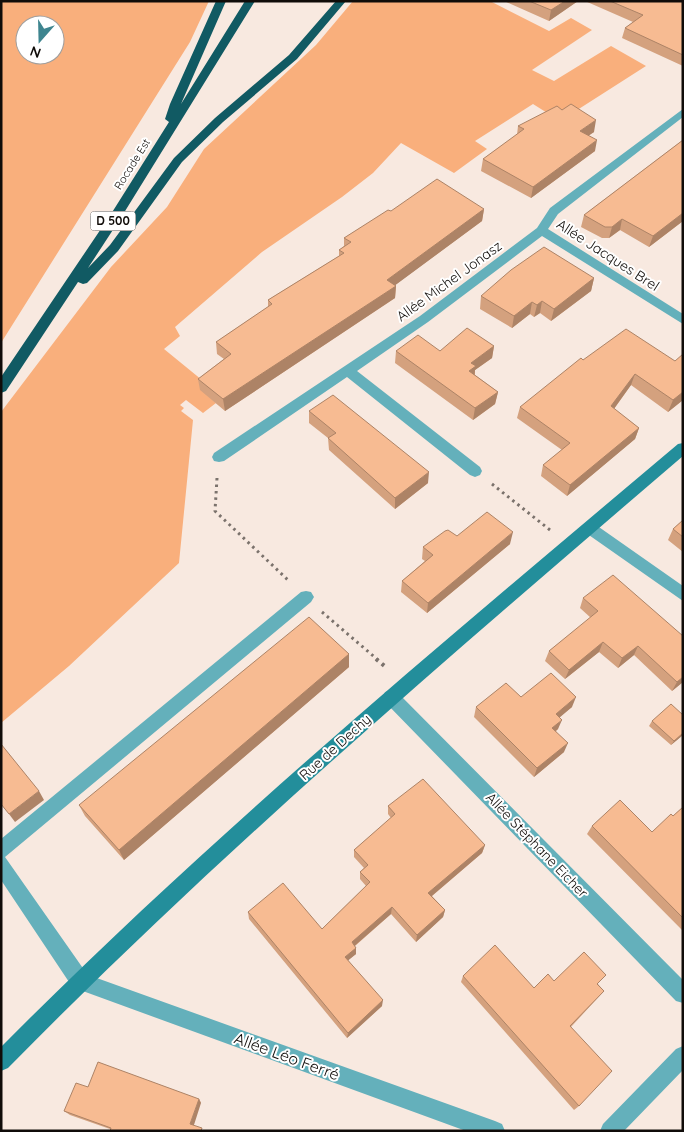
<svg xmlns="http://www.w3.org/2000/svg" width="684" height="1132" font-family="Quicksand,sans-serif">
  <style>
    .green { fill: #f9af7c; fill-rule: evenodd }
    .lines { fill: none; stroke-linecap: round; stroke-linejoin: round }
    .path-far1 { stroke: #7b726c; stroke-width: 3; stroke-dasharray: 2.5 4; stroke-linecap: butt }
    .path { stroke: #7b726c; stroke-width: 4; stroke-dasharray: 3 4.5; stroke-linecap: butt }
    .lane { fill: #64b0bb; fill-rule: evenodd }
    .street { fill: #64b0bb; fill-rule: evenodd }
    .secondary { fill: #238e9b; fill-rule: evenodd }
    .highway { fill: #115a63; fill-rule: evenodd }
    .wall { fill: #d4a17e }
    .shaded-wall { fill: #ad8366 }
    .building { fill: #f7bb92; stroke: #ad8366 }
    .labels { text-anchor: middle; stroke-width: 4; stroke-linejoin: round; paint-order: stroke }
    .far-street-label { font-size: 11px; fill: #100c09; stroke: #fff }
    .shield { fill: #fff; stroke: #585553; stroke-width: 1 }
    .shield-label { font-size: 12px; font-weight: bold; fill: #100c09 }
    .street-label { font-size: 14px; fill: #100c09; stroke: #fff }
    .near-street-label { font-size: 16px; fill: #100c09; stroke: #fff }
  </style>
  <rect width="100%" height="100%" fill="#f8e9e0"/>
  <path class="green" d="M1,1H209L190,42L1,343ZM25,25H55V55H25Z
    M353,1H490L549,31L571,18L592,30L532,70L554,81L611,46L646,66L560,121L533,104L475,141L487,149L454,173L401,143L373,173L342,197L262,252L175,327L180,336L164,349L213,389L206,394L216,403L203,413L186,400L180,405L184,408L181,411L193,420L179,563L69,666L1,723V412L111,267L167,207L204,149L316,45Z"/>
  <g class="lines">
    <path class="path-far1" d="M217,478L215,511L288,580
      M492,484L550,530
      M322,612L378,660"/>
    <path class="path" d="M376,659L387,668"/>
    <path class="lane" d="M306,591L311,592L314,597L311,602L5,857L87,974L89,981L87,988L80,990L73,988L1,880V839L301,592Z"/>
    <path class="street" d="M683,109V117L558,214L548,229L683,314V324L542,236L428,322L357,371L480,467L482,471L480,475L475,477L470,475L347,377L224,461L219,462L214,461L212,457L214,453L420,316L537,228L550,208Z
      M591,523L596,525L683,586V601L586,533L584,529L586,525Z
      M391,690L397,692L683,980V1003L676,1001L385,702L383,697L385,692Z
      M80,972L495,1121L502,1124L505,1131H466L80,990L73,988L71,981L73,974Z
      M683,1046V1070L624,1131H600L603,1124L676,1049Z"/>
    <path class="secondary" d="M683,443V456C452,654 221,851 8,1068L1,1071V1047C214,832 447,639 678,444Z"/>
    <path class="highway" d="M216,1H226L181,104L245,1H255L122,216L88,268L110,245L174,158L215,118L289,55L336,1H346L297,59L223,122L182,162L118,251L87,283L83,284L78,282L6,391L1,393V377L111,214L169,122L165,119L170,104Z"/>
  </g>
  <path class="wall" d="M504,1H578L549,21Z
    M585,1H683V66L622,38L625,28L633,22Z
    M518,126L594,132L589,135L595,151L531,198L481,171L483,159L517,135Z
    M683,140V221L649,247L620,230L609,238H602L581,227L584,215Z
    M484,209L482,221L395,285L396,286L395,298L225,411L200,390L198,379L224,359L217,354L216,342L268,307V300L339,256V250L344,246V238L391,211Z
    M594,278L591,291L551,321L540,313L534,317L530,314L512,328L480,309L481,296Z
    M494,346L492,358L475,370V375L498,392L495,404L473,420L395,363L396,351H440Z
    M583,360L675,361L683,400L668,412L631,385L614,409L639,428L635,439L567,496L541,476L543,465L562,450L517,418L520,407Z
    M309,411L428,483L395,509L329,450L328,438L309,423Z
    M683,520V552L668,540L673,529Z
    M457,536L510,544L427,613L401,592L402,581L425,561L422,559L423,547Z
    M583,598L683,682L672,691L634,655L618,668L599,652L565,679L545,661L549,651L591,618L580,608Z
    M349,654V667L124,860L85,816L79,805Z
    M521,697L572,707L559,717L558,729L556,731L564,752L534,777L474,717L476,707Z
    M652,721L683,735L671,745L649,726Z
    M388,806L485,845L482,853L432,896L445,910L443,917L416,942L391,914L355,946L356,954L348,960L382,1006L347,1038L249,919L248,912L322,929L366,886L360,879V872L364,868L354,857V850L391,818L388,814Z
    M683,807V931L587,834L592,826L652,832L673,816Z
    M463,976L534,988L554,981L598,984L604,991L571,1027L579,1106L574,1110L461,982Z
    M88,1087L199,1099L201,1103L110,1129L70,1115L64,1111Z"/>
  <path class="shaded-wall" d="M565,1H578L549,21L551,10Z
    M596,120L594,132L578,143L580,131Z
    M597,140L595,151L531,198L533,187Z
    M484,209L482,221L386,292L387,280Z
    M683,213V221L649,247L653,236Z
    M622,219L620,230L609,238L612,227Z
    M594,278L591,291L551,321L554,309Z
    M396,286L395,298L225,411L223,399Z
    M542,301L540,313L534,317L537,305Z
    M532,302L530,314L512,328L514,316Z
    M494,346L492,358L475,370L474,379L467,384L471,363Z
    M635,374L631,385L608,417L611,406Z
    M498,392L495,404L473,420L475,408Z
    M683,392V400L668,412L673,400Z
    M639,428L635,439L567,496L570,485Z
    M429,472L428,483L395,509V498Z
    M513,532L510,544L427,613L428,603Z
    M603,642L599,652L565,679L569,670Z
    M638,646L634,655L618,668L622,658Z
    M349,654V667L124,860L119,850Z
    M683,677V682L672,691L677,682Z
    M576,697L572,707L552,724L556,714Z
    M562,720L558,729L548,737L552,728Z
    M683,733V735L671,745L674,741Z
    M568,743L564,752L534,777L537,768Z
    M39,791L44,800L15,822L9,814Z
    M485,845L482,853L427,900L428,893Z
    M392,907L391,914L352,948V942Z
    M445,910L443,917L416,942L417,935Z
    M356,948V954L345,963V957Z
    M383,1000L382,1006L347,1038L348,1033Z
    M199,1099L201,1103L193,1128L190,1124Z"/>
  <path class="building" d="M529,1H565L551,10Z
    M610,1H683V55L625,28L643,15Z
    M571,104L596,120L580,131L597,140L533,187L483,159L524,129L518,126L557,106L562,110Z
    M683,140V213L653,236L622,219L612,227H605L584,215Z
    M437,179L484,209L387,280L396,286L223,399L198,379L231,354L216,342L272,304L268,300L344,253L339,250L351,242L344,238L388,210L391,211Z
    M544,247L594,278L554,309L542,301L537,305L532,302L514,316L481,296L511,270Z
    M467,328L494,346L471,363L476,366L469,371L498,392L475,408L396,351L418,335L440,351Z
    M626,329L675,361L683,354V392L673,400L635,374L611,406L639,428L570,485L543,465L570,443L520,407L581,358L583,360Z
    M333,395L429,472L395,498L328,438L336,433L309,411Z
    M487,512L513,532L428,603L402,581L433,555L423,547L445,531L448,530L457,536Z
    M683,520V537L673,529Z
    M613,575L683,636V677L677,682L638,646L622,658L603,642L569,670L549,651L598,611L583,598Z
    M309,617L349,654L119,850L79,805Z
    M551,673L576,697L556,714L562,720L552,728L568,743L537,768L476,707L506,683L521,697Z
    M671,704L683,715V733L674,741L652,721Z
    M1,744L39,791L9,814L1,804Z
    M423,779L485,845L428,893L445,910L417,935L392,907L352,942L356,948L345,957L383,1000L348,1033L248,912L283,883L322,929L370,882L360,872L368,865L354,850L395,814L388,806Z
    M620,800L652,832L671,814L673,816L683,807V918L592,826Z
    M495,945L534,988L548,974L554,981L584,952L606,975L597,984L604,991L570,1026L612,1071L579,1106L463,976Z
    M98,1062L199,1099L190,1124L202,1128L201,1131H110L111,1128L64,1111L76,1083L88,1087Z"/>
  <g class="labels">
    <g class="far-street-label">
      <text transform="translate(132 164) rotate(-58)" y="4">Rocade Est</text>
    </g>
    <rect class="shield" x="90.5" y="211.5" width="45" height="19" rx="4"/>
    <g class="shield-label">
      <text x="113" y="225">D 500</text>
    </g>
    <g class="street-label">
      <text transform="translate(608 255) rotate(33)" y="5">Allée Jacques Brel</text>
      <text transform="translate(449 281) rotate(-36)" y="5">Allée Michel Jonasz</text>
      <text transform="translate(335 747) rotate(-42)" y="5">Rue de Dechy</text>
      <text transform="translate(537 845) rotate(46)" y="5">Allée Stéphane Eicher</text>
    </g>
    <g class="near-street-label">
      <text transform="translate(287 1056) rotate(20)" y="6">Allée Léo Ferré</text>
    </g>
  </g>
  <rect width="684" height="1132" fill="none" stroke="#100c09" stroke-width="5"/>
  <g transform="translate(40 40) rotate(200)"><circle r="24" fill="#ffffff" stroke="#9f9e9d"/>
  <path d="M0-4L9 19L0 12L-9 19Z" fill="#3e858f"/>
  <text y="-8" font-size="14" font-weight="bold" text-anchor="middle" fill="#100c09">N</text>
  </g>
</svg>
